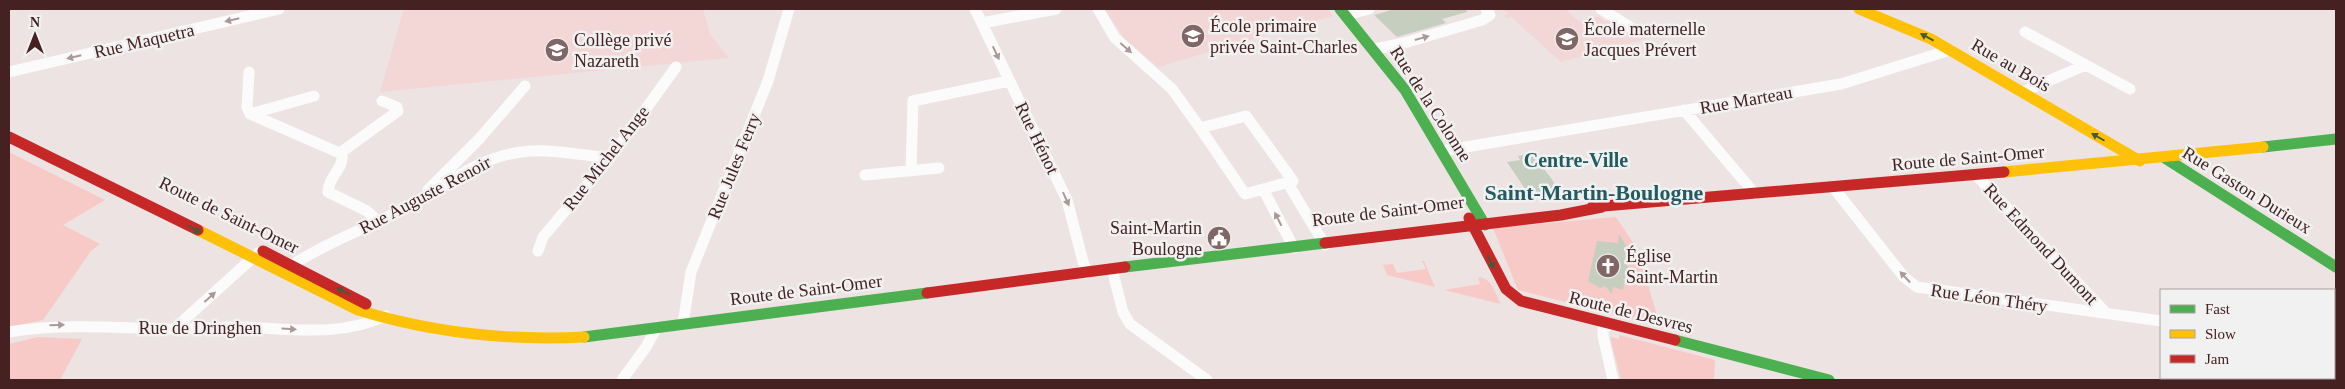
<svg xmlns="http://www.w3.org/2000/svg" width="2345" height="389" font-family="'Times New Roman',serif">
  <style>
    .built { fill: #f3d7d6 }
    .green { fill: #f7cac7 }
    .building { fill: #c6cec0 }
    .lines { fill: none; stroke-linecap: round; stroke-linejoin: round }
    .street { stroke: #fcfbfb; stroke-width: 11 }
    .fast { stroke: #4caf50; stroke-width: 11 }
    .slow { stroke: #ffc107; stroke-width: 11 }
    .jam { stroke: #c62828; stroke-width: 11 }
    .oneway { fill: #a99 }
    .oneway2 { fill: #485a34 }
    .labels { text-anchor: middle; stroke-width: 5; stroke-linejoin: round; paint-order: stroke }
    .poi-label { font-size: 18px; fill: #452221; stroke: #f1f1f1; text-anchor: start }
    .street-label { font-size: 18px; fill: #452221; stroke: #f1f1f1 }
    .quarter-label { font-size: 20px; font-weight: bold; fill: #225c61; stroke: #f1f1f1 }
    .district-label { font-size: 22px; font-weight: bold; fill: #225c61; stroke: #f1f1f1 }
  </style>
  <rect width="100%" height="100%" fill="#ede3e2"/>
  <path class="built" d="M418,9H703L710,34L729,58L380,92L403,11Z
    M1104,9H1328L1333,16L1158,67L1124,38Z
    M1502,9H1565L1579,21L1599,16L1604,21L1614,19L1631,33L1641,29L1653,37L1561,62L1511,17L1507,18L1503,15L1508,14Z"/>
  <path class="green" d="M9,152L105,200L63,225L100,244L91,251L43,320L9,327Z
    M1616,217L1638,250L1660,326L1518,290L1493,228Z
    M1422,261H1424L1435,287L1387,275L1383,265L1393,264L1397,273L1426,269Z
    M1478,277C1492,278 1495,293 1501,304L1444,290L1480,284Z
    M1619,335L1715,360L1714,380H1621L1610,337L1619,339Z
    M38,337L82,339L60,380H9V344Z"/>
  <path class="building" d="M1395,9H1466L1467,12L1442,19L1446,23L1397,37L1374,15Z
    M1532,154L1551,178L1562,196L1531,198L1507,162L1520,160L1518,156Z
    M1619,234L1628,249L1629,255L1623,290L1613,287L1612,294L1605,286L1600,288L1588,281L1597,241L1618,243Z"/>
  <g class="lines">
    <path class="street" d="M975,9L1067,200L1086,273
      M1098,9L1115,38L1172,89L1200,128
      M1601,9L1633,29
      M1346,15L1369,9
      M982,23L1056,9
      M2025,32L2130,89
      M1375,49L1404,43L1482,20L1490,15L1486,9
      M9,72L279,9
      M249,72L247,107L250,114L342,154C344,169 328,177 328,192L367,211L378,221
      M2022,92L2086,65
      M1684,110L1755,194
      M250,114L314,96
      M1246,116L1293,181L1245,194L1200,128Z
      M1442,151L1841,84L1950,50
      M340,153L398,111L397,107L382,101
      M911,171L913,101L1009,81
      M865,175L939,168
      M1976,175L2106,313
      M1287,182L1325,245
      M1833,187L1904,277L1917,287L2161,321
      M1263,189L1294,248
      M428,190L479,139L525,86
      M538,251L543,237L614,153L676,67
      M1112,269L1123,312L1130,324L1207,380
      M284,270C321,245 363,230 403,209C440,190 473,160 515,153C546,147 579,155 610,158
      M683,324L691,272L768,81L789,9
      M1611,324L1603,329V336L1613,380
      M174,329L258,253
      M9,332C63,323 117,328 172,329C196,330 220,326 244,327C294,329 339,337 386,316
      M2334,344H2336
      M2300,378V380
      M622,380L646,347L657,327"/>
    <path class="fast" d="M1340,9L1405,90L1485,225
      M2263,147L2336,139
      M2165,158L2336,267
      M1125,267L1325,243
      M584,337L927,293
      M1675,340L1829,380"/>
    <path class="slow" d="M1859,9L1931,39L2140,161
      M2004,172L2263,147
      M198,230L358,310C433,333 506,341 584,337"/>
    <path class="jam" d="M9,137L198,230
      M1592,207L2004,172
      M1469,218L1506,289L1521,301L1675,340
      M1325,243L1561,215L1602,207
      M263,251L366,304
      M927,293L1125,267"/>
  </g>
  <defs><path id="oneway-solid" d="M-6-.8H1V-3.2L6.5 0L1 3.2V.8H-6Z" transform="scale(1.25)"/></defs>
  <g class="oneway">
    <use href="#oneway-solid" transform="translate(232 20) rotate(167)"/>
    <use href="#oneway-solid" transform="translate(1422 38) rotate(-16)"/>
    <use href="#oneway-solid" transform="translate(1126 48) rotate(41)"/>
    <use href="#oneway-solid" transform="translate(996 53) rotate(65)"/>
    <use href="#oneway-solid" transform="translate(74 57) rotate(167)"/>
    <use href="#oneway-solid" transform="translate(1066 199) rotate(66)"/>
    <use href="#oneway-solid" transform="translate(1278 219) rotate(-117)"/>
    <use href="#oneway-solid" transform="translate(1905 277) rotate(-133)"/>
    <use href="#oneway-solid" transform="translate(210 297) rotate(-42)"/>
    <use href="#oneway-solid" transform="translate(57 325) rotate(-1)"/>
    <use href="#oneway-solid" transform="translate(289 329) rotate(3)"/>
  </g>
  <g class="oneway2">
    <use href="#oneway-solid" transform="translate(1927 37) rotate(-152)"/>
    <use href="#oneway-solid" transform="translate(2098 137) rotate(-150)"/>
    <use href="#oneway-solid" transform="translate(194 229) rotate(28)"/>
    <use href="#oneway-solid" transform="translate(1491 262) rotate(63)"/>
    <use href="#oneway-solid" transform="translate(343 291) rotate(-152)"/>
  </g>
  <defs>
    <g id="school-disc" transform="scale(1.25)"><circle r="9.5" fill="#806665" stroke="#f1f1f1"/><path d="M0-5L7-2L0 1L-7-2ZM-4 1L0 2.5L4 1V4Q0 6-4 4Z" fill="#fff"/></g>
    <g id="civic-disc" transform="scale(1.25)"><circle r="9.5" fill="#806665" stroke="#f1f1f1"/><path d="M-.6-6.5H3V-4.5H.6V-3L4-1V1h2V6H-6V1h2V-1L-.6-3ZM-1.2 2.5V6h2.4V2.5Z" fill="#fff"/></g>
    <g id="church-disc" transform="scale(1.25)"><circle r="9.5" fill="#806665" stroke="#f1f1f1"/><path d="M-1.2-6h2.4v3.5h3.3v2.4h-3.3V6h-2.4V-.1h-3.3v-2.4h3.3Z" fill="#fff"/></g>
  </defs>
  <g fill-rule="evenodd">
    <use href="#school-disc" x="1193" y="36"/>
    <use href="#school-disc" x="1567" y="39"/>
    <use href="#school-disc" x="557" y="50"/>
    <use href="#civic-disc" x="1219" y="238"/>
    <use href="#church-disc" x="1608" y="266"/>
  </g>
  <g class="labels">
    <g class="poi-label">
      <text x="1210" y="32">École primaire<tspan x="1210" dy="21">privée Saint-Charles</tspan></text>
      <text x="1584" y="35">École maternelle<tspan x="1584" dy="21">Jacques Prévert</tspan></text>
      <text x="574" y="46">Collège privé<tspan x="574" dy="21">Nazareth</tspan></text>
      <text x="1202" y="234" text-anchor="end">Saint-Martin<tspan x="1202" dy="21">Boulogne</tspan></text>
      <text x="1626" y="262">Église<tspan x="1626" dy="21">Saint-Martin</tspan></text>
    </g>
    <g class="street-label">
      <text transform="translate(144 41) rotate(-13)" y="6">Rue Maquetra</text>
      <text transform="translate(2011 65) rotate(30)" y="6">Rue au Bois</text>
      <text transform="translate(1746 100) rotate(-10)" y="6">Rue Marteau</text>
      <text transform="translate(1431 104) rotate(57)" y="6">Rue de la Colonne</text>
      <text transform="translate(1037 138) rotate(64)" y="6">Rue Hénot</text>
      <text transform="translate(606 158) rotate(-52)" y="6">Rue Michel Ange</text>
      <text transform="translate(1968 158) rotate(-5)" y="6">Route de Saint-Omer</text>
      <text transform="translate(734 166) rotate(-68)" y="6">Rue Jules Ferry</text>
      <text transform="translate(2247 190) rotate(32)" y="6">Rue Gaston Durieux</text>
      <text transform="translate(425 195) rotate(-28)" y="6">Rue Auguste Renoir</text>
      <text transform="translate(1388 211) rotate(-7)" y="6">Route de Saint-Omer</text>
      <text transform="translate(229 215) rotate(26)" y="6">Route de Saint-Omer</text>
      <text transform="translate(2041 244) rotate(47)" y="6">Rue Edmond Dumont</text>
      <text transform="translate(806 290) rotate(-7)" y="6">Route de Saint-Omer</text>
      <text transform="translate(1989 298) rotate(8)" y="6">Rue Léon Théry</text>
      <text transform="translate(1631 312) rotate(14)" y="6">Route de Desvres</text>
      <text x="200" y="334">Rue de Dringhen</text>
    </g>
    <g class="quarter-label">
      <text x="1576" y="167">Centre-Ville</text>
    </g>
    <g class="district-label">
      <text x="1594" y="200">Saint-Martin-Boulogne</text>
    </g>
  </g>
  <rect width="2345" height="389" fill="none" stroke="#452221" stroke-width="20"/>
  <rect x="2160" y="289" width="175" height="90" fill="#f1f1f1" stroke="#ac9e9e"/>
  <rect x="2170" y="305" width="25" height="8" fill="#4caf50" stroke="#ac9e9e"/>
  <text x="2205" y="314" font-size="15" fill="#452221">Fast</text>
  <rect x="2170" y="330" width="25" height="8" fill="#ffc107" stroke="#ac9e9e"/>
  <text x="2205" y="339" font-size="15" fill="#452221">Slow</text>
  <rect x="2170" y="355" width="25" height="8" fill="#c62828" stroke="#ac9e9e"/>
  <text x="2205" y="364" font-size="15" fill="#452221">Jam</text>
  <g transform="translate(35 35)" stroke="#f1f1f1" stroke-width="4" paint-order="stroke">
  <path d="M0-4L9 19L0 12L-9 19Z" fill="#452221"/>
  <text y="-8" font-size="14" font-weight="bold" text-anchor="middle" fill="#452221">N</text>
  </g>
</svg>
